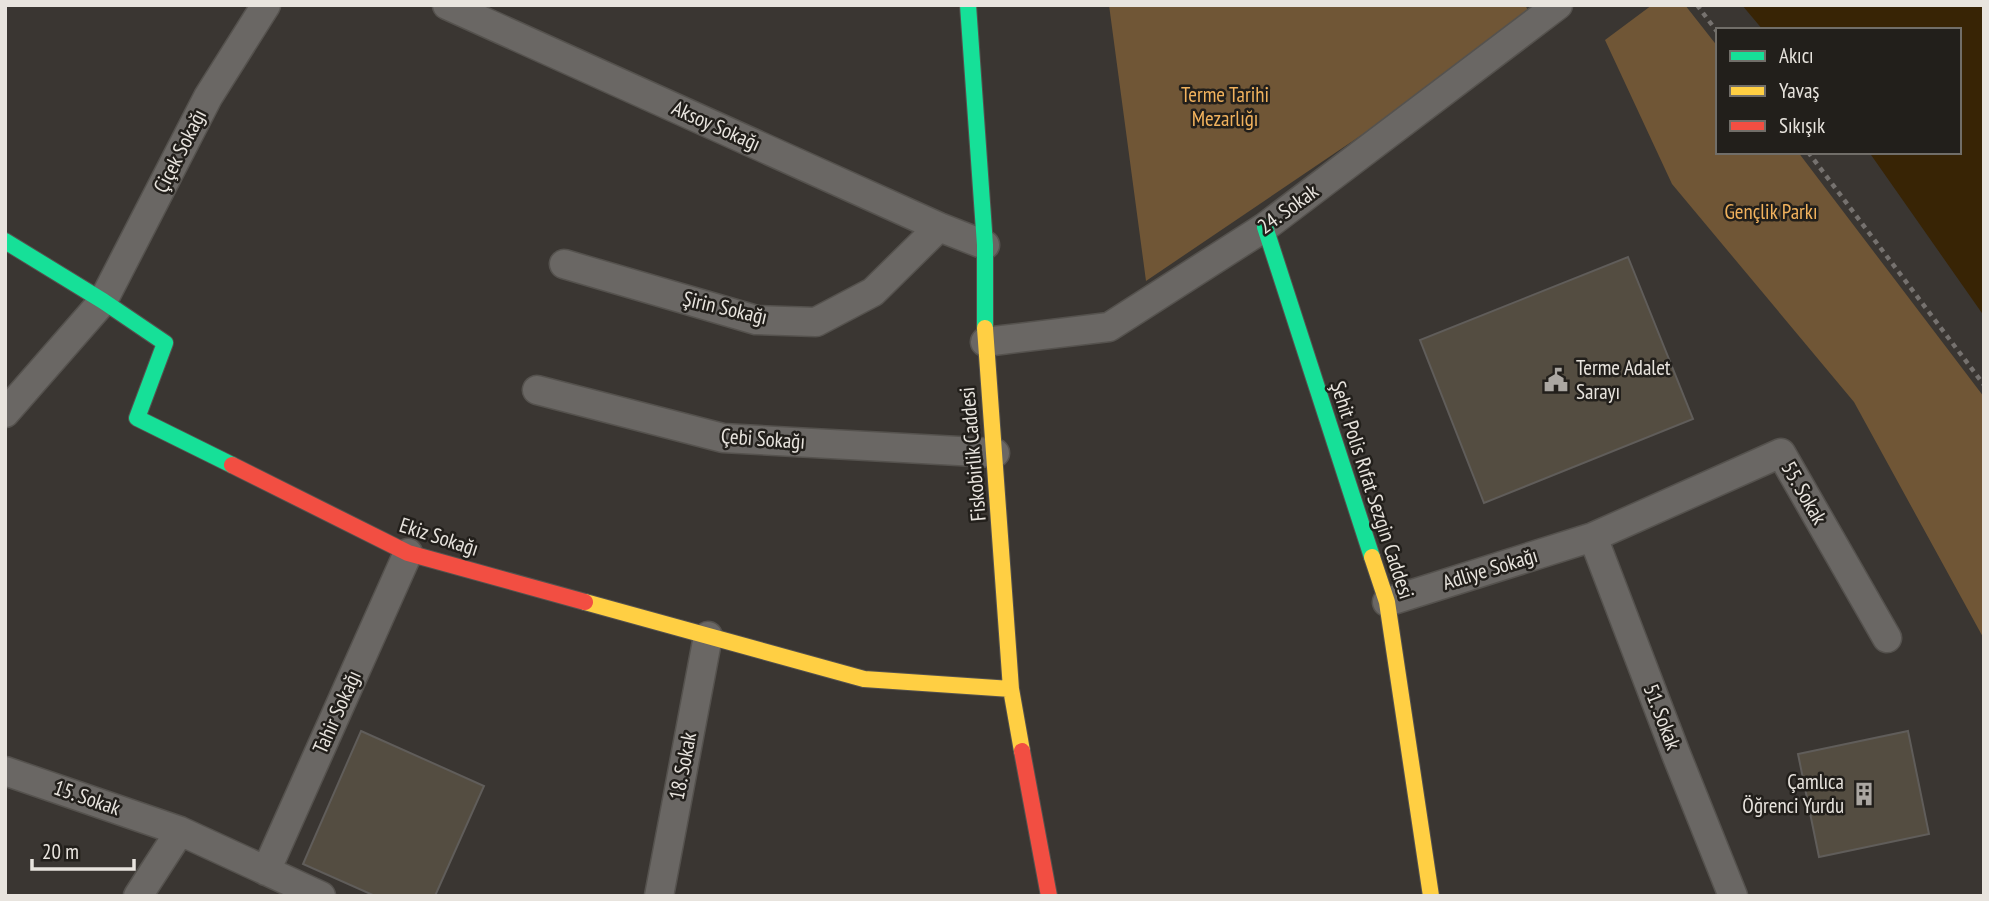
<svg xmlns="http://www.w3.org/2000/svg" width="1989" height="901" font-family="'PT Sans Narrow',sans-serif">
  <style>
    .green { fill: #705636 }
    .water { fill: #382405 }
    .building { fill: #544d41; stroke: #605d5a; stroke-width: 2 }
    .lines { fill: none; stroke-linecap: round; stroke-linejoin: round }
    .street-casing { stroke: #55524e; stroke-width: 31 }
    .fast-casing { stroke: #55524e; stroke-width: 18 }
    .slow-casing { stroke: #55524e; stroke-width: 18 }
    .jam-casing { stroke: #55524e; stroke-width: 18 }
    .path { stroke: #76726f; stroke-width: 4.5; stroke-dasharray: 5 5; stroke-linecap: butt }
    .street { stroke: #6a6764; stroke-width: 28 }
    .fast { stroke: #16e098; stroke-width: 16 }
    .slow { stroke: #ffcf43; stroke-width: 16 }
    .jam { stroke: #f24e42; stroke-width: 16 }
    .labels { text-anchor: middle; stroke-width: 5; stroke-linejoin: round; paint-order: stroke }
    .park-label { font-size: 21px; fill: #f1b25d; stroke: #221f1b }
    .street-label { font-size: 21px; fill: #e8e4de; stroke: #221f1b }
    .poi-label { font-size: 21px; fill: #e8e4de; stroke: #221f1b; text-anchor: start }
  </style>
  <rect width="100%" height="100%" fill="#3a3632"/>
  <path class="green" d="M1109,5H1525L1533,19L1146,281Z
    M1652,5H1685L1718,47V152H1798L1984,397V639L1854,402L1672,184L1605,40Z"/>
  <path class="water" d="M1742,5H1980L1984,10V316L1869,152H1959V30H1763Z"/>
  <path class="building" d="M1628,257L1693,419L1484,503L1420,340Z
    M361,731L484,786L435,896H375L303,864Z
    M1908,731L1929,834L1819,857L1798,754Z"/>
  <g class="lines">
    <g class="street-casing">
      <path id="street" d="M447,5L939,227L985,245
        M564,264L756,320L816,322L873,292L939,227
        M985,342L1109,327L1265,227L1558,5
        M537,390L723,438L995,453
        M5,413L103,301L208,97L266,5
        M1593,537L1676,754L1733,896
        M1387,602L1593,537L1781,453L1887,638
        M5,771L180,831L321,896
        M266,871L408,553
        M138,896L180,831
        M659,896L708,636"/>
    </g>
    <g class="fast-casing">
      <path id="fast" d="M968,5L985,245V328
        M1265,227L1372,557
        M5,241L103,301L165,343L137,418L232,465"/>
    </g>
    <g class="slow-casing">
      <path id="slow" d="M985,328L1011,689L1022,751
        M1372,557L1387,602L1431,896
        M585,602L864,679L1011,689"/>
    </g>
    <g class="jam-casing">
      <path id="jam" d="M232,465L408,553L585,602
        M1022,751L1049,896"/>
    </g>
    <path class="path" d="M1697,5L1718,33
      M1808,152L1984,385"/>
    <use href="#street" class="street"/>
    <use href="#fast" class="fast"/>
    <use href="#slow" class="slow"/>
    <use href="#jam" class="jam"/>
  </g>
  <defs>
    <g id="civic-bare" transform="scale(1.89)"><path d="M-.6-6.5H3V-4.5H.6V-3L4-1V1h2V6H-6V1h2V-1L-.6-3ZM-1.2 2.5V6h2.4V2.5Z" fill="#aba7a2" stroke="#221f1b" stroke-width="2.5" paint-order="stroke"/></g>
    <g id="building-bare" transform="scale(1.89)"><path d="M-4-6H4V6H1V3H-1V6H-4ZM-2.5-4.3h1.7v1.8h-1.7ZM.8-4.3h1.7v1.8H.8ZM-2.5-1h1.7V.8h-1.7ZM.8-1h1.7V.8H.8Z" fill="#aba7a2" stroke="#221f1b" stroke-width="2.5" paint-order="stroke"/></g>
  </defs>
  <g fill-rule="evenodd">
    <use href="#civic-bare" x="1556" y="380"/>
    <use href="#building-bare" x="1864" y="794"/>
  </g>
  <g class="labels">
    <g class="park-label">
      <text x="1225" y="102">Terme Tarihi<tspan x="1225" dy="24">Mezarlığı</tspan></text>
      <text x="1771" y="219">Gençlik Parkı</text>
    </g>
    <g class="street-label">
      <text transform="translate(716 126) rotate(24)" y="7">Aksoy Sokağı</text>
      <text transform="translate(180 151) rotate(-63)" y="7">Çiçek Sokağı</text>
      <text transform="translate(1288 209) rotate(-36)" y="7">24. Sokak</text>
      <text transform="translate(725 308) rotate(13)" y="7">Şirin Sokağı</text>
      <text transform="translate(763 439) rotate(4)" y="7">Çebi Sokağı</text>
      <text transform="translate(973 454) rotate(-95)" y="7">Fiskobirlik Caddesi</text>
      <text transform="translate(1372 490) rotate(72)" y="7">Şehit Polis Rıfat Sezgin Caddesi</text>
      <text transform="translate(1804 493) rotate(60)" y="7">55. Sokak</text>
      <text transform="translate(439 537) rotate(18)" y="7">Ekiz Sokağı</text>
      <text transform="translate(1490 569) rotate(-17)" y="7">Adliye Sokağı</text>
      <text transform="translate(337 712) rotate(-66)" y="7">Tahir Sokağı</text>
      <text transform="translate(1662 717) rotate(69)" y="7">51. Sokak</text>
      <text transform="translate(683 766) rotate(-79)" y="7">18. Sokak</text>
      <text transform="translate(87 798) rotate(19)" y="7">15. Sokak</text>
    </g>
    <g class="poi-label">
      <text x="1576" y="375">Terme Adalet<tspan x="1576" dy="24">Sarayı</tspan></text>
      <text x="1844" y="789" text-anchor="end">Çamlıca<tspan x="1844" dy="24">Öğrenci Yurdu</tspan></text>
    </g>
  </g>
  <rect width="1989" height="901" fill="none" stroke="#e8e4de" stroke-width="14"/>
  <rect x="1716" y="28" width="245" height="126" fill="#221f1b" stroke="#716e69" stroke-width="2"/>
  <rect x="1730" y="51" width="35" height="10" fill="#16e098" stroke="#716e69" stroke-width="2"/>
  <text x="1779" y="63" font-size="21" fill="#e8e4de">Akıcı</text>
  <rect x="1730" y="86" width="35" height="10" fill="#ffcf43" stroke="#716e69" stroke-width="2"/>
  <text x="1779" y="98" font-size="21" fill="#e8e4de">Yavaş</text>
  <rect x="1730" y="121" width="35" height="10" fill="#f24e42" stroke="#716e69" stroke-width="2"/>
  <text x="1779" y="133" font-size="21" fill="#e8e4de">Sıkışık</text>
  <path d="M32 859v10h102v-10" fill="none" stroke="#e8e4de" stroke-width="3.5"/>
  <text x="42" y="859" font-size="21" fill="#e8e4de" stroke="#221f1b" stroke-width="5" paint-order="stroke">20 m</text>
</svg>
